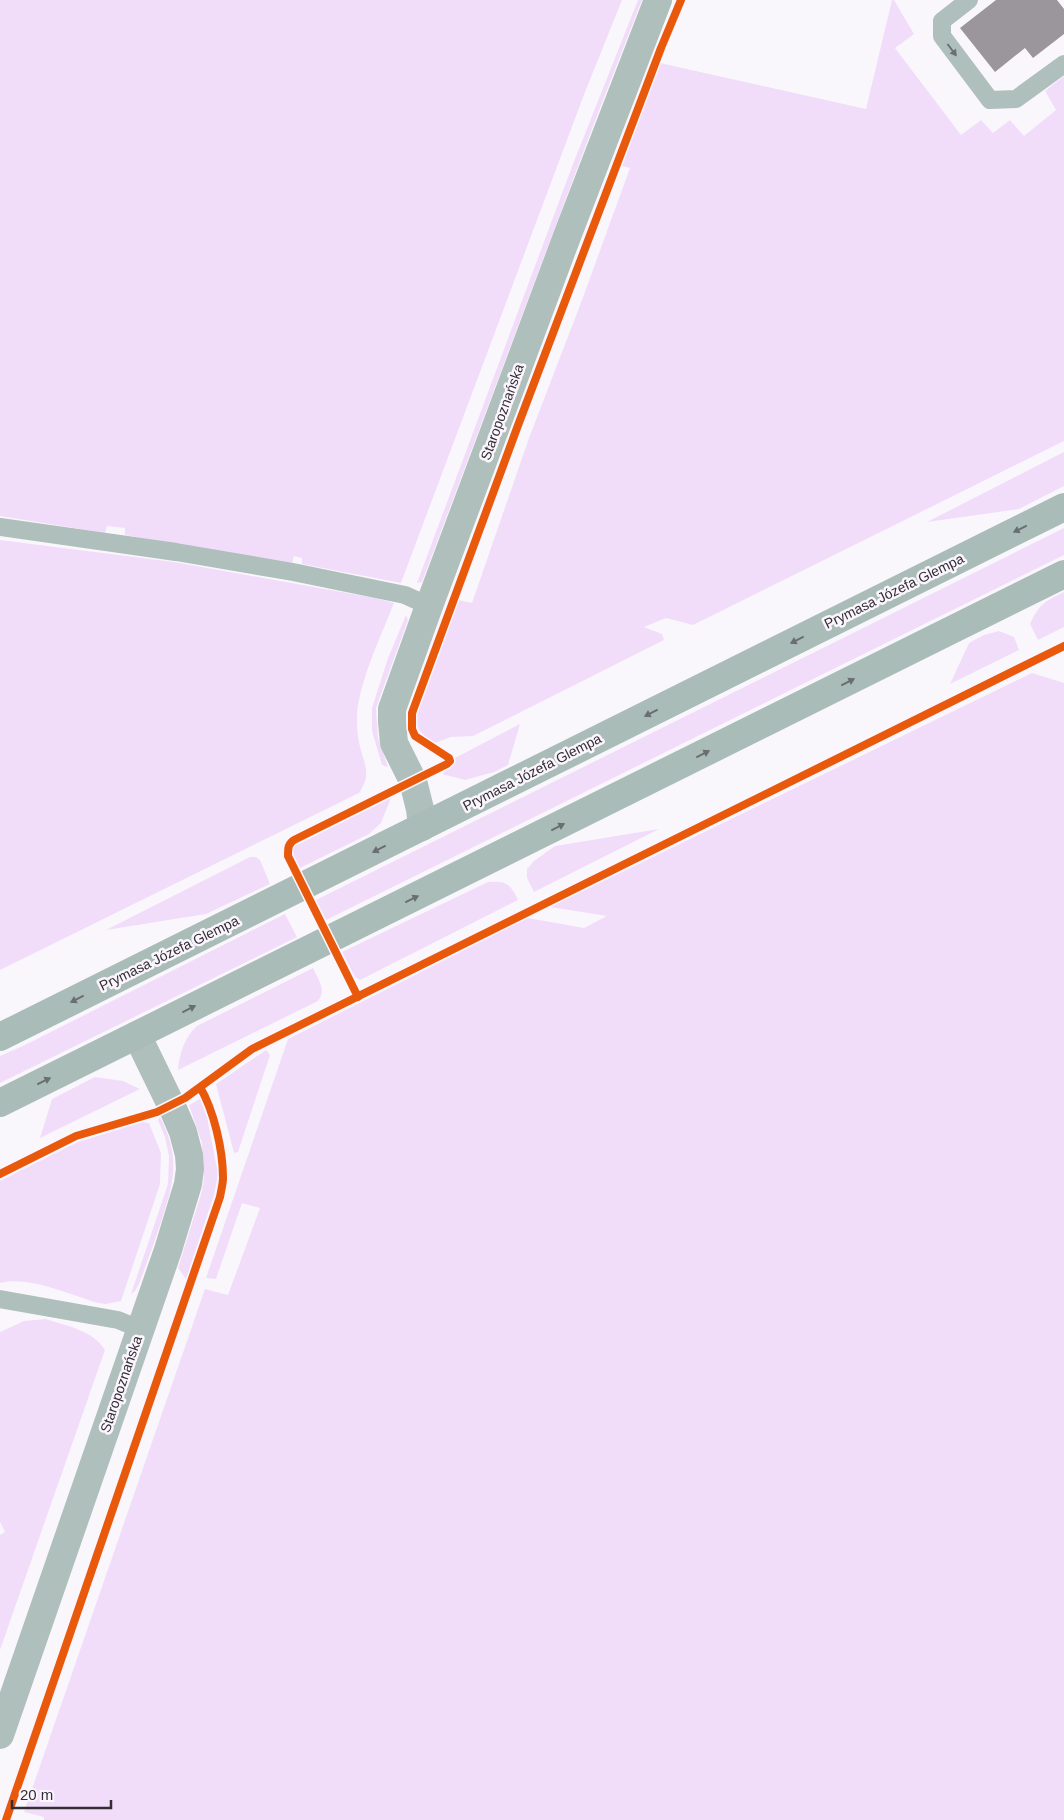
<svg xmlns="http://www.w3.org/2000/svg" width="1064" height="1820" font-family="Helvetica,sans-serif">
  <style>
    .green { fill: #f1ddfa }
    .building { fill: #9a969b }
    .lines { fill: none; stroke-linecap: round; stroke-linejoin: round }
    .lane { stroke: #afbfbb; stroke-width: 18 }
    .street { stroke: #afbfbb; stroke-width: 28 }
    .secondary { stroke: #aabcb8; stroke-width: 28 }
    .cycleway-casing { stroke: #fbf5fe; stroke-width: 11 }
    .cycleway { stroke: #e8590c; stroke-width: 8 }
    .oneway { fill: #6b6f72 }
    .oneway2 { fill: #696e70 }
    .labels { text-anchor: middle; stroke-width: 5; stroke-linejoin: round; paint-order: stroke }
    .street-label { font-size: 14px; fill: #332e36; stroke: #fbf5fe }
  </style>
  <rect width="100%" height="100%" fill="#faf7fc"/>
  <path class="green" d="M0,0H622L585,92L401,583L302,564V558L294,556L292,564L125,535V528L107,526L105,533L0,516Z
    M638,0H642L598,113L422,582L417,583L573,164Z
    M892,0H894L914,34L895,48L961,135L981,120L993,133L1010,120L1024,136L1056,110L1045,91L1064,76V441L693,625L666,618L644,627L662,634L664,640L473,736L451,737L435,743C418,732 414,728 418,707L459,600L472,603L529,438L582,300L630,168L622,166L660,63L866,109Z
    M1064,452V486L1019,509L927,522Z
    M1064,528V555L326,920L316,900Z
    M0,540L174,562L375,598L394,603C381,636 359,682 357,716C357,724 357,734 359,742C363,763 373,773 359,793L0,970Z
    M1064,592V627L1038,640L1030,624C1039,604 1045,601 1064,592Z
    M406,615L408,620L376,708L378,738L388,767L382,765L372,731V708L388,658Z
    M999,631L1014,637L1019,650L950,684L969,643L984,635Z
    M1032,673L1064,683V1820H44V1817L24,1812L205,1289L228,1295L260,1208L242,1203L216,1279L206,1278L288,1039L528,918L584,928L607,916L550,907Z
    M520,724L508,765L494,772L465,780L442,774L454,764L455,758Z
    M391,798L381,823L369,834L300,868L292,854L293,847Z
    M659,829L534,892L527,878V869L534,861L555,846Z
    M250,857H256L260,860L270,884L206,914L106,930Z
    M488,882C506,881 510,883 518,900L360,980L355,977L342,952Z
    M285,914L297,937L0,1083V1056L25,1045Z
    M313,968C318,979 327,990 318,1001L178,1070C179,1055 185,1036 197,1026Z
    M266,1050L270,1055L238,1152L234,1153L216,1084Z
    M95,1077L123,1081L140,1089L40,1138L52,1099Z
    M200,1099L207,1117L218,1174L214,1195L186,1279L178,1268L202,1191L204,1177L202,1143L189,1105Z
    M160,1117C181,1158 174,1181 161,1222C154,1243 147,1263 139,1284L135,1291L131,1294L168,1184L169,1156L165,1137L158,1120Z
    M143,1122L149,1123L161,1153L160,1184L121,1301L106,1304L98,1303C71,1295 28,1275 0,1283V1181L78,1142Z
    M46,1319C66,1326 93,1330 105,1350L0,1650V1535L5,1532L0,1522V1332L24,1321Z"/>
  <path class="building" d="M996,0H1057L1064,9V34L1033,58L1025,48L995,72L960,28Z"/>
  <g class="lines">
    <path class="lane" d="M969,0L942,21V36L990,100L1016,99L1064,64
      M0,527L176,552L293,572L405,595L429,606
      M0,1299L118,1320L140,1329"/>
    <path class="street" d="M422,827L420,809L413,781L394,743L392,722V709L429,606L566,239L658,0
      M0,1735L168,1250L188,1184L190,1169L189,1155L183,1132L174,1111L137,1035"/>
    <path class="secondary" d="M0,1037L1064,507
      M0,1103L1064,574"/>
    <g class="cycleway-casing">
      <path id="cycleway" d="M358,997L288,856C288,848 288,844 294,840L447,764L450,761L449,758L415,736L412,729V713L517,428L661,48L681,0
        M0,1174L76,1136L157,1112L185,1098L252,1049L1064,646
        M6,1820L220,1197C221,1191 223,1184 223,1178C223,1150 214,1111 200,1087"/>
    </g>
    <use href="#cycleway" class="cycleway"/>
  </g>
  <defs><path id="oneway-solid" d="M-6-.8H1V-3.2L6.5 0L1 3.2V.8H-6Z" transform="scale(1.25)"/></defs>
  <use class="oneway" href="#oneway-solid" transform="translate(952 50) rotate(53)"/>
  <g class="oneway2">
    <use href="#oneway-solid" transform="translate(1020 529) rotate(154)"/>
    <use href="#oneway-solid" transform="translate(797 640) rotate(153)"/>
    <use href="#oneway-solid" transform="translate(848 682) rotate(-27)"/>
    <use href="#oneway-solid" transform="translate(651 713) rotate(153)"/>
    <use href="#oneway-solid" transform="translate(703 754) rotate(-27)"/>
    <use href="#oneway-solid" transform="translate(558 827) rotate(-27)"/>
    <use href="#oneway-solid" transform="translate(379 849) rotate(153)"/>
    <use href="#oneway-solid" transform="translate(412 899) rotate(-26)"/>
    <use href="#oneway-solid" transform="translate(77 999) rotate(153)"/>
    <use href="#oneway-solid" transform="translate(189 1009) rotate(-27)"/>
    <use href="#oneway-solid" transform="translate(44 1081) rotate(-26)"/>
  </g>
  <g class="labels">
    <g class="street-label">
      <text transform="translate(502 412) rotate(-70)" y="5">Staropoznańska</text>
      <text transform="translate(894 591) rotate(-26)" y="5">Prymasa Józefa Glempa</text>
      <text transform="translate(532 772) rotate(-27)" y="5">Prymasa Józefa Glempa</text>
      <text transform="translate(169 953) rotate(-26)" y="5">Prymasa Józefa Glempa</text>
      <text transform="translate(121 1384) rotate(-71)" y="5">Staropoznańska</text>
    </g>
  </g>
  <path d="M12 1800v8h99v-8" fill="none" stroke="#332e36" stroke-width="2.5"/>
  <text x="20" y="1800" font-size="15" fill="#332e36" stroke="#fbf5fe" stroke-width="4" paint-order="stroke">20 m</text>
</svg>
